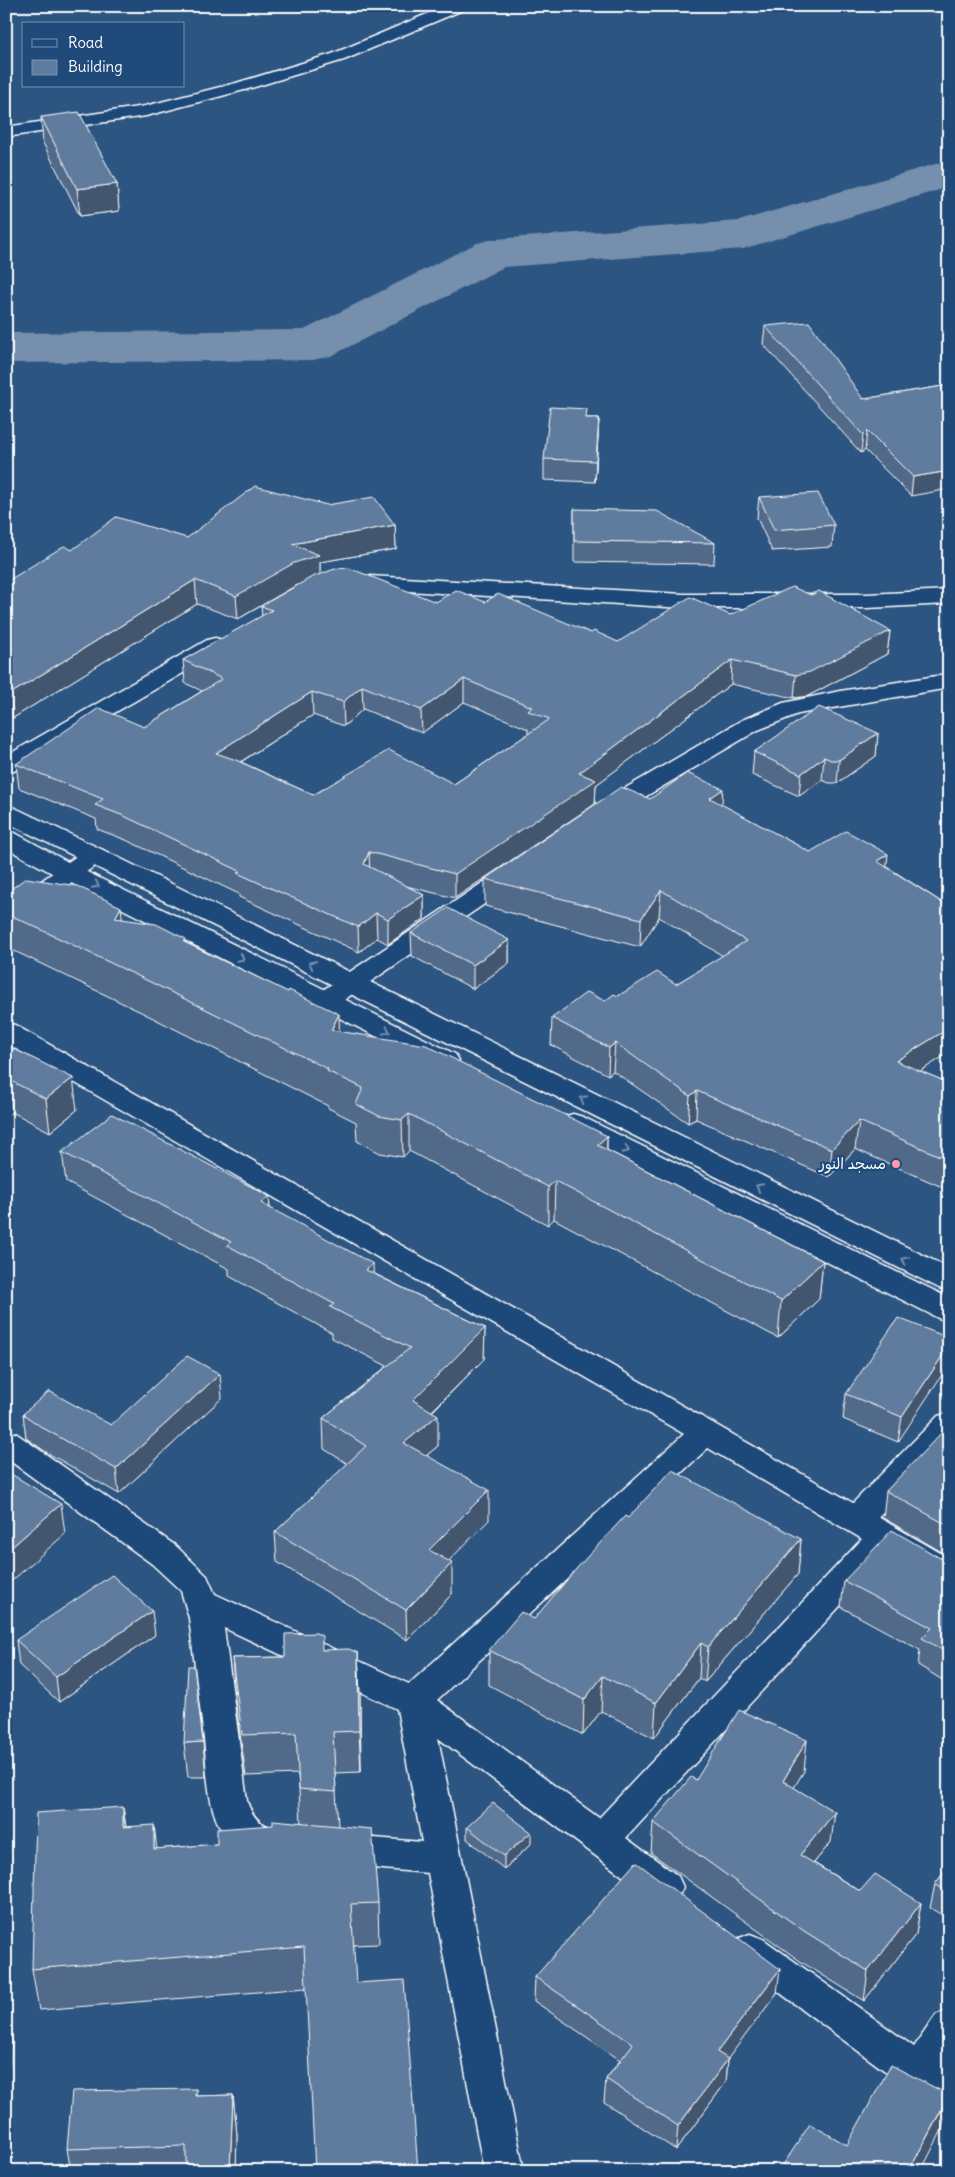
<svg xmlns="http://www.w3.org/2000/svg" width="955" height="2177" font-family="Delius,'Playpen Sans Arabic',sans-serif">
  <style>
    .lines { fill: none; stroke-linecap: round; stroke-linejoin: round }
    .river { fill: #748fad; fill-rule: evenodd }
    .street-casing { stroke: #fff; stroke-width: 3 }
    .secondary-casing { stroke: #fff; stroke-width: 3 }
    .street { fill: #1f4a7a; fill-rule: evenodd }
    .secondary { fill: #1f4a7a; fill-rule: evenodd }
    .wall { fill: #516b89; stroke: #fff; fill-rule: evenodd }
    .shaded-wall { fill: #42576f; stroke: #fff }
    .building { fill: #5e7c9f; stroke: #fff; fill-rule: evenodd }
    .oneway { stroke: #7992af }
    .poi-dot { fill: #ff9aa2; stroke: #1f4a7a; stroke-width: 2 }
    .labels { text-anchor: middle; stroke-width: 4.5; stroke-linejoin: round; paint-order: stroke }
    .poi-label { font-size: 15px; fill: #fff; stroke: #1f4a7a; text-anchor: end }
  </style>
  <rect width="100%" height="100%" fill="#2c5582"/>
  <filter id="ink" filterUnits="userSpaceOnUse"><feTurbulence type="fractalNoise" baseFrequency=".02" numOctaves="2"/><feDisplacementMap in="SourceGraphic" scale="10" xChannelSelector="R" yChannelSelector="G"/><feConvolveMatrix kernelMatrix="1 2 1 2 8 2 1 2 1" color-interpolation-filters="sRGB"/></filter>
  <g filter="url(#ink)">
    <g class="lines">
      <path class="river" d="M949,160V187L743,249L504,267L331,356L313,360L6,363V333L304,330L477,243L494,239L739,221Z"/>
      <g class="street-casing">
        <path id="street" d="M446,6H467L465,9L344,60L248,89L146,116L6,137V127L145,106L236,83L332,54Z
          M352,575L683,594H867L949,590V604L867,608H683L344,587L341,582L344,577Z
          M215,638L223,640L226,645L223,650L14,771L6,773V756L207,640Z
          M949,674V688L798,714L758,730L611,817L602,819L593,817L590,812L593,807L742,720L783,703L840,691Z
          M94,848L103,850L106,855L103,860L15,923L6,926V906L85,850Z
          M515,864L524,867L528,872L524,877L335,1006L326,1008L317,1006L313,1000L317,994L506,867Z
          M6,1023L15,1025L853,1503L938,1416L949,1413V1444L878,1517L949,1558V1587L937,1583L888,1554L626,1838L678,1876L683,1887L678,1898L665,1903L652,1898L438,1738L524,2171H484L428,1873L338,1865L325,1861L320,1850L325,1839L338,1835L422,1842L397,1709L224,1628L247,1801C254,1823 265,1826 286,1833L291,1844L286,1855C261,1863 238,1853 223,1832C207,1810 207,1766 204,1739C199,1699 194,1658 189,1618L181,1591L152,1564L6,1458V1430L17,1434L176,1546L207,1576L215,1594L409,1684L684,1434L6,1043ZM708,1448L862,1539L599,1818L437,1700Z
          M750,1934L763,1939L914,2047L936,2015L949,2010V2060L943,2068L949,2072V2113L935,2108L737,1961L731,1950L737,1939Z"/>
      </g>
      <g class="secondary-casing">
        <path id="secondary" d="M6,806L15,808L103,850L949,1268V1291L939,1288L6,822Z
          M6,831L15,833L79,868L455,1054L459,1060L455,1066L445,1069L435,1066L61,878L6,848Z
          M573,1114L583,1117L949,1298V1321L938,1318L563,1129L559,1123L563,1117Z"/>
      </g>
      <use href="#street" class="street"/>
      <use href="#secondary" class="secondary"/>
    </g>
    <path class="wall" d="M41,117L117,184L119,211L80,216L43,143Z
      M765,326L863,399L949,385L911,496L865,450L861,453L763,344Z
      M586,418H599L595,482L544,480V459Z
      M759,497L834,525L832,547L772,551L757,518Z
      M574,509L715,543L714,564L574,562Z
      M395,525L396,549L320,562V574L436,602H485L618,642L730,615L890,631L887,654L808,696L794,698L731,684L596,785L595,804L455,898L406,886L424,895V919L388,944L377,938L359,952L239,897V894L126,840L97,829L96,819L19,788L16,764L144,727L202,691L185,683L183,660L262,616L261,606L238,619L197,604L13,718L6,716V582L72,550L187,538ZM464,702L528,729V734L454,784L313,795L241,762L313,715L344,726L363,709L422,733Z
      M878,733L876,756L837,783H829L822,780L799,796L752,775L754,752Z
      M650,799L722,805L810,852L886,866L949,907V1053L920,1071L949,1083V1190L855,1149L829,1177L696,1119L688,1123L613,1071L608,1075L551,1045L552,1018L605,1001L618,996L676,984L723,956L659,917L640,947L485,906V879Z
      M6,890L122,919L187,944L340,1031L607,1136V1150L823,1261L819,1299L778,1338L554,1219L548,1225L409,1151L403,1157L380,1153L357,1141L356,1122L328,1108V1106L143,1013L6,947Z
      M411,933L509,940V963L473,989L412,956Z
      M6,1045L77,1110L50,1132L12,1112L6,1116Z
      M62,1152L269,1196L270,1208L373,1273L485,1328L484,1359L432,1412L438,1446L427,1455L489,1520L448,1561L452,1594L407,1640L277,1562L275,1532L348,1464L324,1449L323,1418L387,1366L332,1338V1333L229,1276V1269L66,1182Z
      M949,1338L898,1442L843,1419L846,1394Z
      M222,1398L119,1494L46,1452L26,1438L23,1414L111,1425Z
      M949,1431V1556L883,1518L886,1491Z
      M628,1518L801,1539L798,1574L705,1682L699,1678L654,1738L601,1711L583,1735L489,1685V1650L534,1619Z
      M940,1558L949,1560V1684L918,1665L920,1650L841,1607L844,1581Z
      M155,1635L59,1702L19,1665L16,1640Z
      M323,1650L358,1653L360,1694L361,1772L335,1773L338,1826L378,1903L379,1944L354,1945L306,1988L39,2010L32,1969L123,1807L126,1827L157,1849L217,1844L301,1823L298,1774L246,1776L235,1699L232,1658L285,1657Z
      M203,1742L206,1777H188L184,1743Z
      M804,1771L794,1787L831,1842L814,1863L860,1891L921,1903L916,1934L864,2001L800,1961L651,1853L653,1822L696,1780Z
      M467,1827L531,1844L504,1869L467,1839Z
      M949,1866V1919L930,1908L935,1884Z
      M535,1977L777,1993L728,2058V2059L726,2082L676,2150L604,2102L606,2079L620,2060L534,2001Z
      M196,2089V2096L233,2095L237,2135L236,2171H71L67,2149Z"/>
    <path class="shaded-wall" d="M117,184L119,211L80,216L77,189Z
      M599,418L598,439L595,482L596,461Z
      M867,431L865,450L861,453L863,435Z
      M949,471V489L911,496L913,477Z
      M395,525L396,549L320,562V579L295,586L238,619L236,596L292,544Z
      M195,580L197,604L13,718L10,694Z
      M890,631L887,654L808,696L794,698L796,675Z
      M732,660L731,684L596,785L595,804L455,898V874L579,773Z
      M464,679V702L422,733L421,710Z
      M362,686L363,709L344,726L343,702Z
      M312,692L313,715L217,777L216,753Z
      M878,733L876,756L837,783L839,760Z
      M824,757L822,780L799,796L801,774Z
      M723,789L721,816L710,798Z
      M369,852L370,876L364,864Z
      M888,854L885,881L877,861Z
      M661,890L659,917L640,947L641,919Z
      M424,895V919L388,944V919Z
      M121,907L125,943L115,918Z
      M376,913L377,938L359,952L358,927Z
      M509,940V963L473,989V965Z
      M339,1014L340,1050L331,1030Z
      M949,1028V1053L892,1089L896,1061Z
      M615,1043L613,1071L608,1075L609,1048Z
      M73,1078L77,1110L50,1132L46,1099Z
      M7,1079L12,1112L6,1116V1080Z
      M697,1091L696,1119L688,1123L690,1096Z
      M409,1114V1151L403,1157L402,1120Z
      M859,1121L855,1149L829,1177L832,1149Z
      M607,1136L606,1173L597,1145Z
      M555,1181L554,1219L548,1225V1187Z
      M269,1196L271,1226L261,1203Z
      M823,1261L819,1299L778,1338L781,1301Z
      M373,1264L374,1294L366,1270Z
      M485,1328L484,1359L413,1430V1400Z
      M949,1346V1364L898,1442L902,1417Z
      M220,1374L222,1398L119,1494L116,1469Z
      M438,1415V1446L405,1473L404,1443Z
      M489,1490V1520L429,1581V1550Z
      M61,1504L65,1534L6,1586V1552Z
      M801,1539L798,1574L705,1682L708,1647Z
      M452,1563V1594L407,1640L406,1610Z
      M152,1611L155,1635L59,1702L56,1677Z
      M701,1643L699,1678L654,1738L656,1703Z
      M358,1653L360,1694L361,1772L359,1731Z
      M603,1676L601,1711L583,1735L584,1700Z
      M807,1740L804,1771L780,1811L783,1781Z
      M123,1807L128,1848L123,1827Z
      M835,1812L831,1842L796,1885L800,1855Z
      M154,1825L159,1866L154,1849Z
      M531,1832V1844L504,1869V1856Z
      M921,1903L916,1934L864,2001L868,1971Z
      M780,1969L777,1993L715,2076L717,2052Z
      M10,2029L12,2042L7,2095L6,2063Z
      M728,2059L726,2082L676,2150L678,2126Z
      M233,2095L237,2135L236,2171H230Z
      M949,2096L942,2130L921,2171H909Z"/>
    <path class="building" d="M79,112L117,184L77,189L41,117Z
      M809,322L863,399L949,385V471L913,477L867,431L863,435L765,326Z
      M550,407L587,409L586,418H599L596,461L544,459Z
      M255,486L327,505L374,497L395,525L292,544L319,555L294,563L236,596L195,580L10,694L6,693V602L7,601H6V582L64,546L72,550L116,517L187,538Z
      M818,493L834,525L774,530L759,497Z
      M574,509L657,511L715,543L574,541Z
      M349,568L436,602L456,590L485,602L498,594L591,633L594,631L618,642L690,597L730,615L792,587L811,595L819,591L890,631L810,672L796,675L732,660L579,773L596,780L455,874L369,852L364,864L424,895L388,919L376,913L358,927L237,873L240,871L124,816L95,805L103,799L16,764L99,708L144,727L222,679L183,660L272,610L261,606L312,577L335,569ZM464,679L532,707L528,711L550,719L454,784L389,750L313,795L236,760L216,753L312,692L343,702L362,686L421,710Z
      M819,707L878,733L839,760H831L824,757L801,774L754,752Z
      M687,773L723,789L710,798L810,852L846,831L888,854L877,861L949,907V1028L896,1061L949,1083V1160L859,1121L832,1149L697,1091L690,1096L615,1043L609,1048L552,1018L587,992L605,1001L614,994L618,996L657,972L676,984L746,941L661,890L641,919L485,879L621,787L650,799Z
      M26,878L77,886L121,907L115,918L156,924L186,939L184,942L288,992L289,990L339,1014L331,1030L426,1045L607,1136L597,1145L823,1261L781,1301L555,1181L548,1187L409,1114L402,1120L379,1116L356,1104L363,1088L327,1071L328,1069L140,977L6,913V890L11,889Z
      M448,908L509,940L473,965L411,933Z
      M6,1045L73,1078L46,1099L7,1079L6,1080Z
      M112,1114L269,1196L261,1203L373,1264L366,1270L485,1328L413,1400L438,1415L404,1443L489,1490L429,1550L452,1563L406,1610L275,1532L366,1446L323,1418L410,1348L330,1307L334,1304L227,1245L231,1242L62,1152Z
      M898,1318L949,1338V1346L902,1417L846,1394Z
      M187,1356L220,1374L116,1469L43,1428L23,1414L49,1391L111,1425Z
      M945,1429L949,1431V1526L886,1491Z
      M672,1470L801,1539L708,1647L701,1643L656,1703L603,1676L584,1700L489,1650L521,1612L534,1619L577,1568L625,1516L628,1518Z
      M6,1471L61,1504L6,1552Z
      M892,1530L940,1558L949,1560V1654L922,1638L932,1628L844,1581Z
      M112,1575L152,1611L56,1677L16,1640Z
      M316,1633L322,1636V1650L349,1649L358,1653L359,1731L333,1732L336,1792L299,1789L296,1733L242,1735L232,1658L285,1657V1634Z
      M188,1666H194L203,1742L184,1743Z
      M739,1710L807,1740L783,1781L835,1812L800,1855L860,1891L875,1874L921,1903L868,1971L804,1931L653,1822L691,1777L696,1780Z
      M493,1803L531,1832L504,1856L467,1827Z
      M123,1807V1827L154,1825V1849L217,1844V1829L273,1825V1820L372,1829L378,1903L351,1904L356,1983L404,1980L418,2171H315L304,1947L32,1969L36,1813Z
      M636,1862L780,1969L717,2052L728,2059L678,2126L606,2079L633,2044L535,1977Z
      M949,1866V1893L935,1884Z
      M6,2029H10L6,2063Z
      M891,2065L949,2095L909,2171H779L810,2124L847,2145Z
      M196,2089L195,2096L233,2095L230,2171H186V2146L67,2149L72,2091Z"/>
    <defs><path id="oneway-chevron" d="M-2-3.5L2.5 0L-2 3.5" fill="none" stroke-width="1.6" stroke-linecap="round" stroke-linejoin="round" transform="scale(1.25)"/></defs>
    <g class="oneway">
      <use href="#oneway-chevron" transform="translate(96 885) rotate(27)"/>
      <use href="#oneway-chevron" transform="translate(241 958) rotate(27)"/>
      <use href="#oneway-chevron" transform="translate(312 964) rotate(-153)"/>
      <use href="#oneway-chevron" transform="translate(387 1031) rotate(26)"/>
      <use href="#oneway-chevron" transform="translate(583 1099) rotate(-153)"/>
      <use href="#oneway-chevron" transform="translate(626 1150) rotate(26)"/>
      <use href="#oneway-chevron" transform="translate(759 1187) rotate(-153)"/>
      <use href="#oneway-chevron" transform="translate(905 1260) rotate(-154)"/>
    </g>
  </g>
  <circle class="poi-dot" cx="896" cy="1164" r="5"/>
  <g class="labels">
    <g class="poi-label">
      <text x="886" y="1169">مسجد النور</text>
    </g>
  </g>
  <rect width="955" height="2177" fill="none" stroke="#1f4a7a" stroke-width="25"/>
  <rect x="12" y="12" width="930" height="2152" fill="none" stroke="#fff" stroke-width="2" filter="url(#ink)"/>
  <rect x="22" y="22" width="162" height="65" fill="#1f4a7a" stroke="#7992af"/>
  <rect x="32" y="39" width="25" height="8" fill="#1f4a7a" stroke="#7992af"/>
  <text x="68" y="48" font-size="15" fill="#ffffff">Road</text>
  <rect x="32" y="60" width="25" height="15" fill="#5e7c9f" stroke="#7992af"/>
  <text x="68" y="72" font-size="15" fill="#ffffff">Building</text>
</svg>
